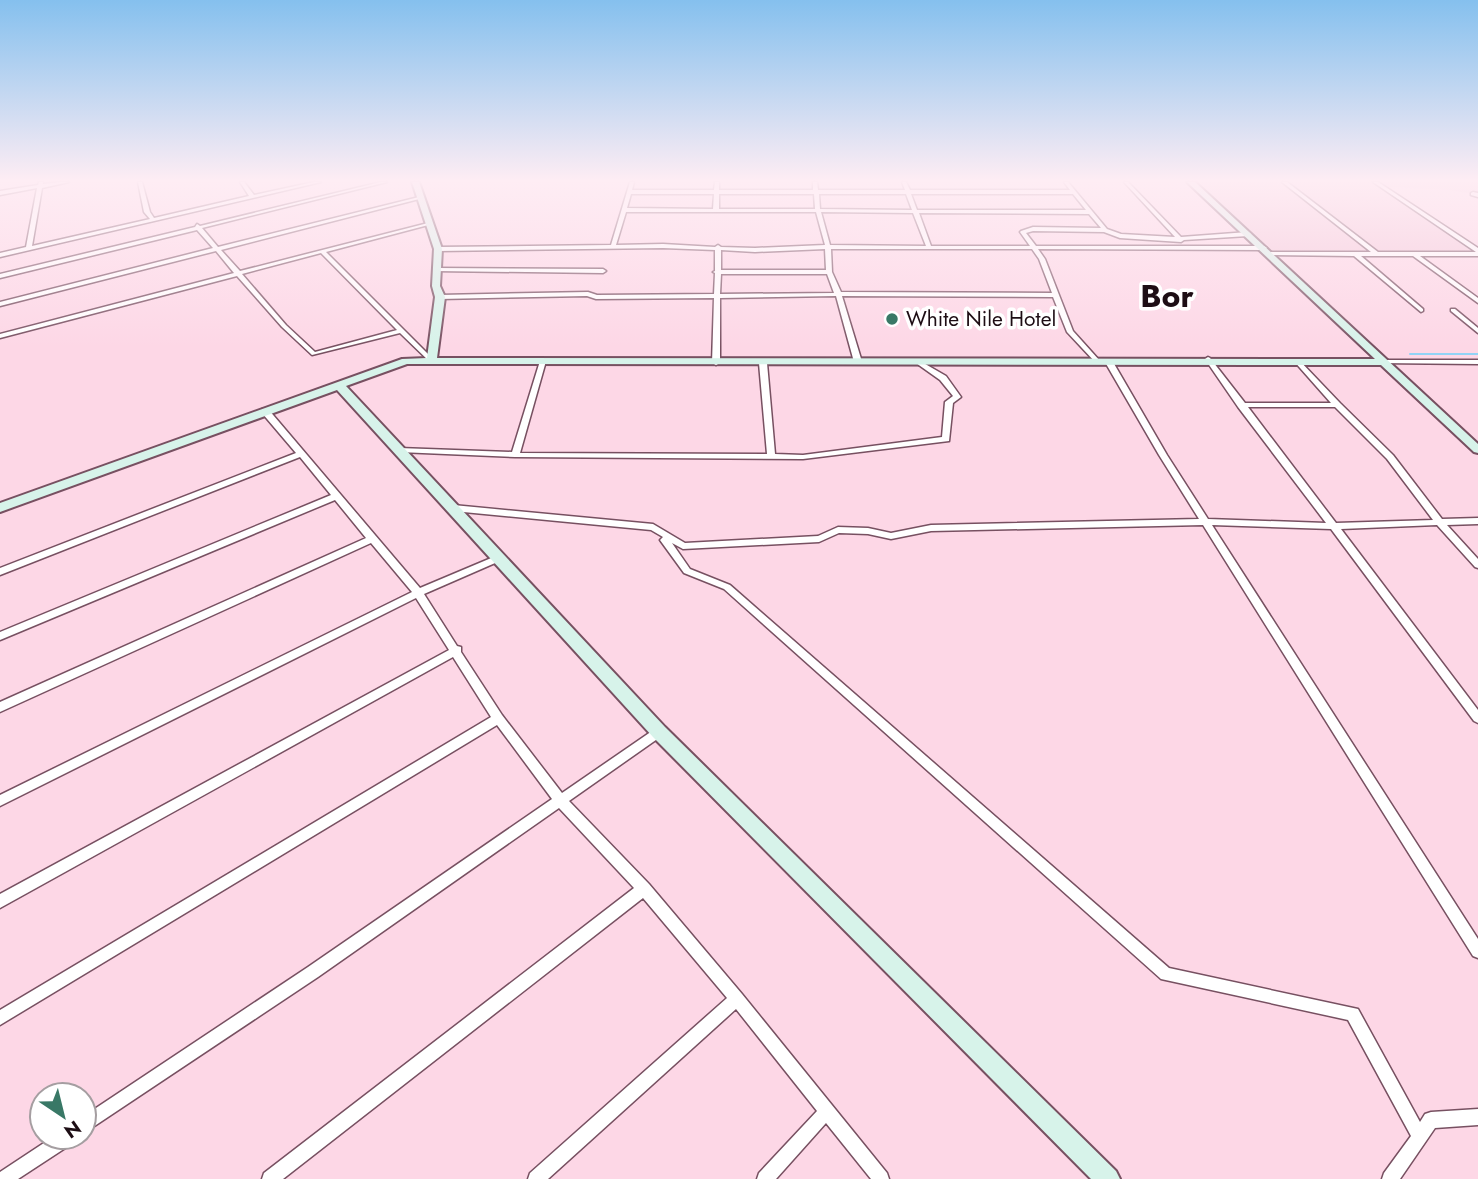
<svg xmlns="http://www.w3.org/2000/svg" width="1478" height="1179" font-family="Jost,sans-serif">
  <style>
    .built { fill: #f4c9da }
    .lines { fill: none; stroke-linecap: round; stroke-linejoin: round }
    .stream { stroke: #92d3f6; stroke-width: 2 }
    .street-casing { stroke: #775061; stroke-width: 3 }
    .secondary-casing { stroke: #775061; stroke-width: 4 }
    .street { fill: #fff; fill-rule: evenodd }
    .secondary { fill: #d7f3ea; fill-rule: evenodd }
    .poi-dot { fill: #397866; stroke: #fff; stroke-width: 2.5 }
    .labels { text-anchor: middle; stroke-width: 7; stroke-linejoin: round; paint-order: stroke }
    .far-poi-label { font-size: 21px; fill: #1d0d14; stroke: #fff; text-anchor: start }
    .far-town-label { font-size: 32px; font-weight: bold; fill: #1d0d14; stroke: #fff }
  </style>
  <rect width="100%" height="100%" fill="#fdd7e6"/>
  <path class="built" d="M1188,182H1478V195L1450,190L1387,187L1478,250V253H1269Z"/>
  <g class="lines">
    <path class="stream" d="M1410,354H1478"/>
    <g class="street-casing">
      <path id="street" d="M39,182H43V184L61,182H69L42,188L32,246L150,219L144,212L138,182H142L150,212L154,218L249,196L240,182H244L254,195L314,182H321L0,257V253L26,247L37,188L0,195V191L38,185Z
        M381,182H387L202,228L218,247L423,196V198L221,250L240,271L432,222V224L326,252L434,360V362H430L400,333L312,355L282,327L237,276L0,338V334L234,273L216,251L0,306V302L213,248L197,230L0,278V274L195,227L197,224L200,226ZM321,253L397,330L315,352L286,325L242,274Z
        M630,182H634L632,190H714L715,182H719V190H813V182H817L818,190H905L902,182H906L910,190H1070L1064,182H1068L1107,229L1121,234L1175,237L1124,182H1128L1181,237L1248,232L1251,234L1248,236L1184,240L1181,242L1120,238L1104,232L1033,231L1026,233L1036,246H1264L1267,248L1264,250L1038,249L1045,259L1073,331L1100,361V363H1096L1067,332L1053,297L842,296L862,362L858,364L854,362L836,296L720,298V363L716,365L712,363L714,298L596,299L587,296L440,299L437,297L440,295L588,292L597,295L714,294L715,273L713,272L715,271V250L663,248L438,251L435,249L438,247L611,245ZM631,194H714L713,209L627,208ZM719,194H814L815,209H719ZM819,194H906L912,210L820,209ZM911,194H1073L1086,210H917ZM626,212H816L825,245L755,248L721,247L718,245L715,247L663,244L616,245ZM821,212L913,213L926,246L830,245ZM919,213L1089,214L1101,228L1033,227L1021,231L1020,232L1030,246H931ZM825,249L826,270H721V250L755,252ZM831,249H1032L1039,259L1052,293L841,292L832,272ZM721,274H827L834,293L720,294Z
        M1282,182H1287L1378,252H1476L1373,182H1378L1478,248V256H1420L1478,298V303L1413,256H1361L1423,309V311L1421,312L1354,256L1269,255L1268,254L1271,252H1371Z
        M1473,192L1478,193V197L1471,195V193Z
        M437,268L603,269L606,271L603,273L435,271V269Z
        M1451,309H1455L1478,328V333L1451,311Z
        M1208,357L1210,358L1245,403H1331L1293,360L1298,359L1340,403L1393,455L1442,519L1478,518V524L1447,525L1478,559V568L1475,567L1437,525L1341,529L1478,710V723L1474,721L1331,529L1212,525L1478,939V958L1473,956L1203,525L931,531L891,539L868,534L839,533L819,542L683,549L672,543L690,569L730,585L1169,968L1358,1009L1420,1122L1425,1114L1431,1112L1478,1109V1125L1435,1128L1400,1179H1382L1384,1173L1411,1136L1348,1020L1161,979L724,589L684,573L660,540L663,537L651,530L453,511L449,508L453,505L653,524L685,543L818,536L838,527L868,528L891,533L931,525L1199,519L1159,455L1105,362L1109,360L1113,362L1167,455L1208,519L1326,523L1238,407L1205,359ZM1248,407H1335L1387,459L1433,520L1336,523Z
        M543,359L546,361L520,453L767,454L759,363L763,361L767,363L775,454L803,455L942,437L945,402L953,396L940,380L916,363V361H920L946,376L961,397L953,403L949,441L803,459L515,457L399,452L395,450L399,448L512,452L540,361Z
        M1380,360H1478V364L1378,363V361Z
        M262,409H268L420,588L496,556H502L504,558L502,560L424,594L457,646L461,647V652L502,715L562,793L655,729L659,727L663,729L665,732L663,735L569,801L649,884L742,994L887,1173L889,1179H871L826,1123L776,1179H757L759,1173L817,1111L736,1009L548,1179H528L530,1173L727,998L643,898L283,1179H262L264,1173L634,888L559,808L318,977L84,1133V1116L308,967L552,799L497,725L0,1025V1010L491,717L453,657L0,908V894L449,650L416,598L0,806V795L412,592L371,543L0,712V702L366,538L335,500L0,640V632L331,495L300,457L0,575V568L296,453L262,413Z
        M53,1137H75L73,1143L18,1179H0V1172Z"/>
    </g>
    <g class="secondary-casing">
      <path id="secondary" d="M412,182H419L442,249L440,286L445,297L437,358L1375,359L1187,182H1195L1478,444V453L1474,452L1381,365L407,364L346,386L665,727L1116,1171L1120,1179H1091L653,737L337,390L0,512V503L402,359L427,358L435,297L432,286L434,249Z"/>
    </g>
    <use href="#street" class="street"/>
    <use href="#secondary" class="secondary"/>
  </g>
  <linearGradient id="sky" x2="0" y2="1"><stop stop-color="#85c0ee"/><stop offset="0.52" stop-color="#feedf4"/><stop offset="1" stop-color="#feedf4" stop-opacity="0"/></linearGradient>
  <rect width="1478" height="347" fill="url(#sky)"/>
  <circle class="poi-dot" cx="892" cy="319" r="7"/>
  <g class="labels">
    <g class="far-poi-label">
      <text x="906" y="326">White Nile Hotel</text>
    </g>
    <g class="far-town-label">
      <text x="1167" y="307">Bor</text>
    </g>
  </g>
  <g transform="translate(63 1116) rotate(145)"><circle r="33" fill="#ffffff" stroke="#a59ea1" stroke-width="2"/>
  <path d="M0-5L12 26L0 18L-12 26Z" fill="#397866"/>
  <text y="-10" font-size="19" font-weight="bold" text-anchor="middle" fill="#1d0d14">N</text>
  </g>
</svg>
